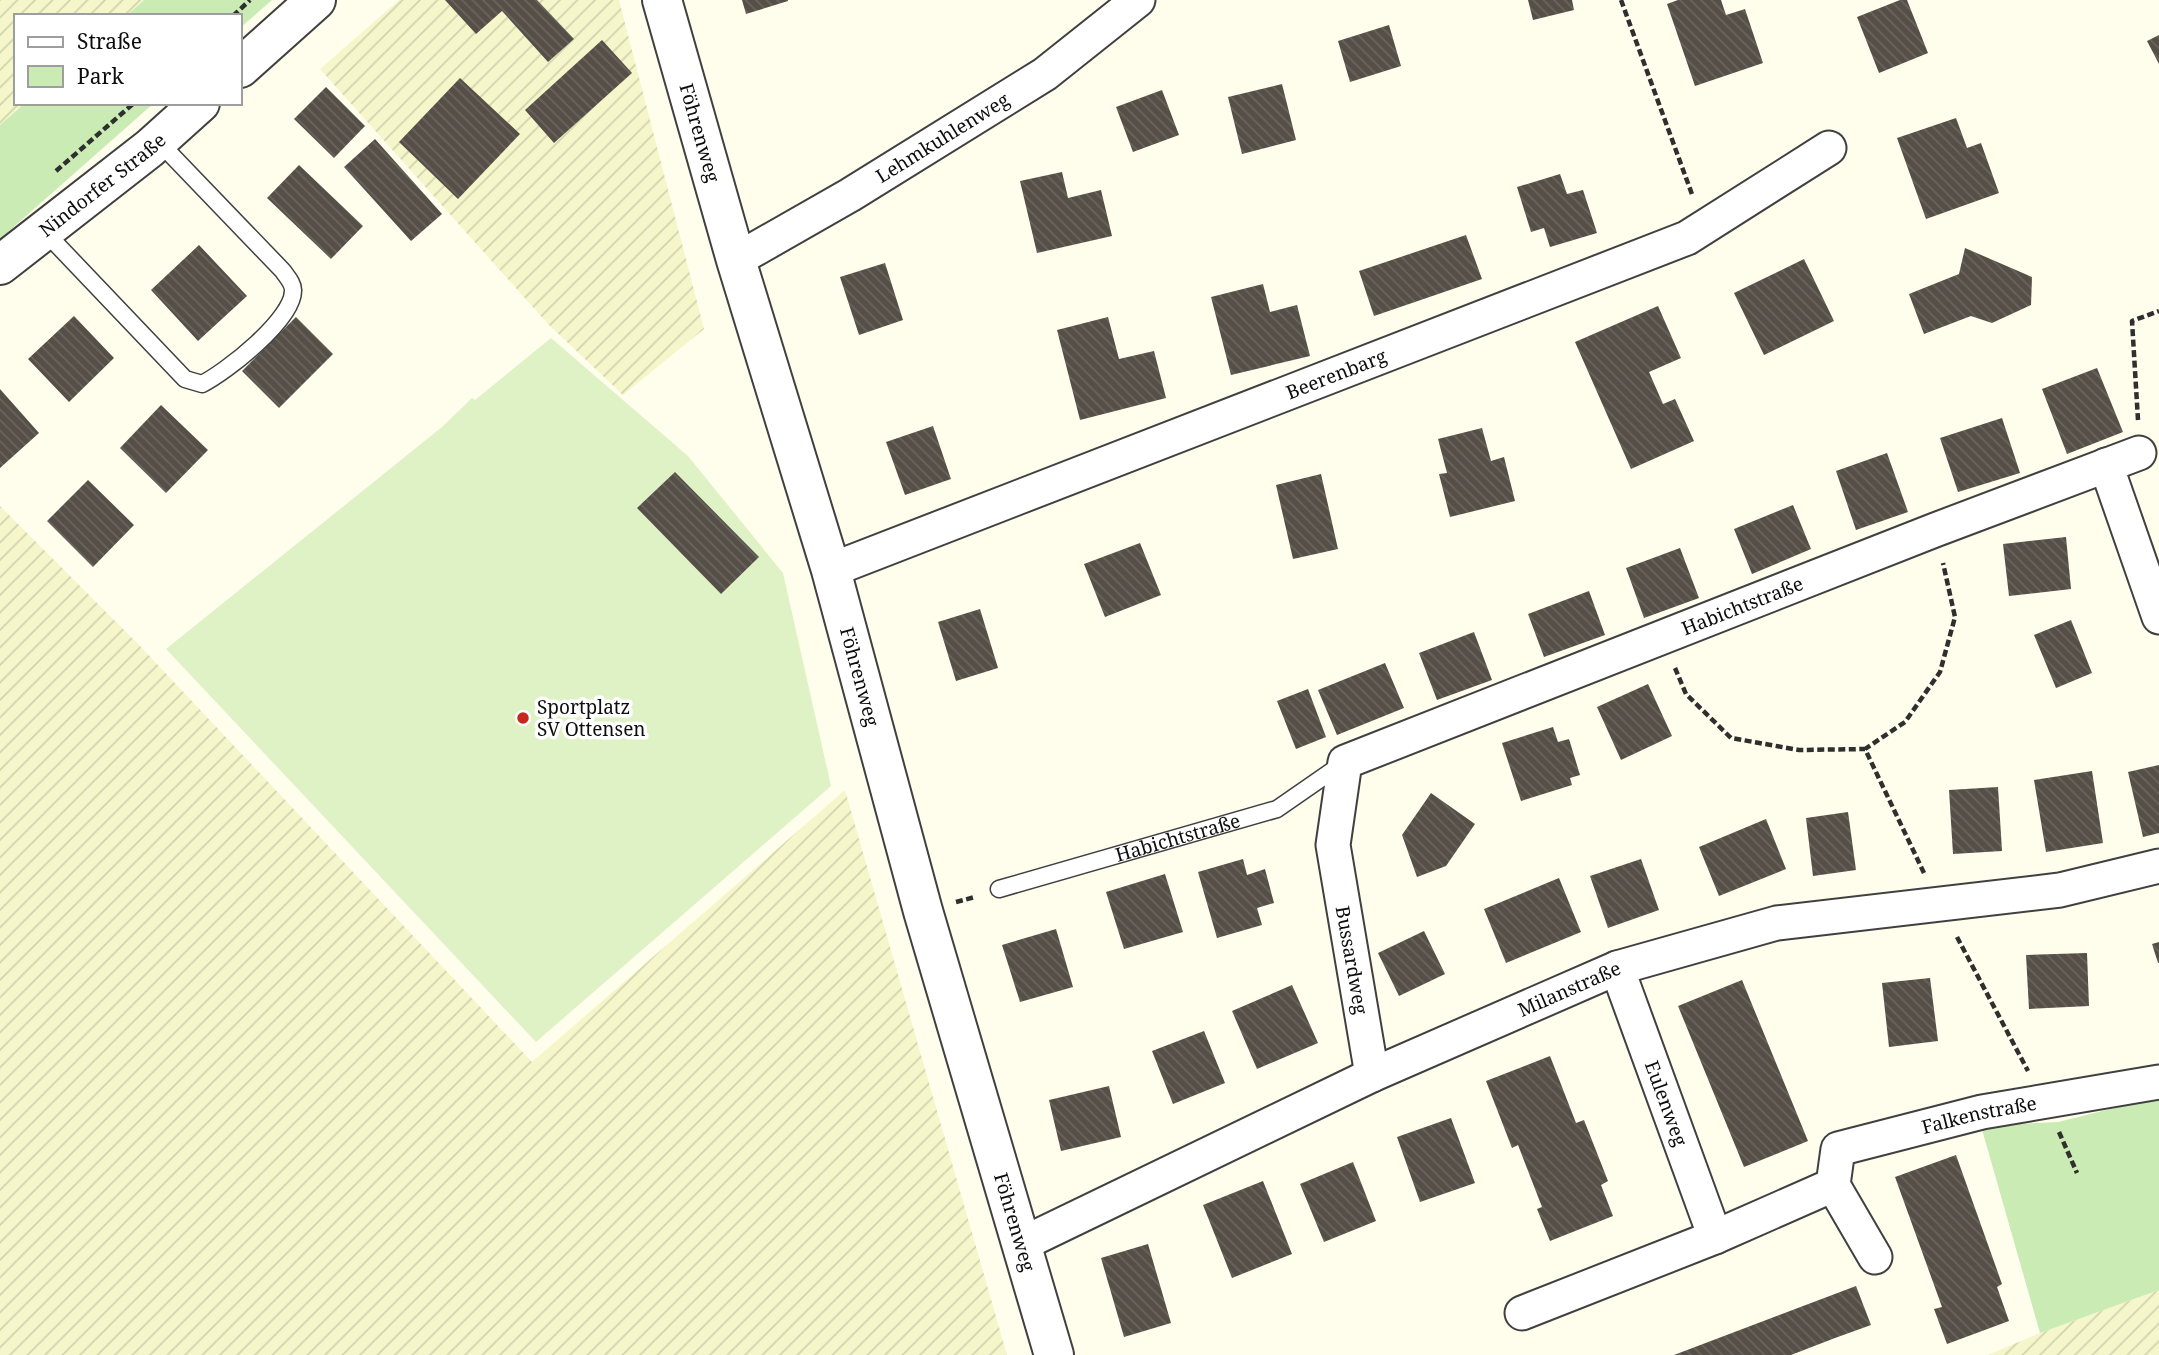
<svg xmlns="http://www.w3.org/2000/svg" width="2159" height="1355" font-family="'Noto Serif',serif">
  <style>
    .farmland { fill: url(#farmland-furrows) }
    .green { fill: #caecb4 }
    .pitch { fill: #def2c6 }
    .building { fill: url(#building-back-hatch) }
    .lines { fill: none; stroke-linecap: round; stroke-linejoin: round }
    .service-casing { stroke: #404040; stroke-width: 19 }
    .minor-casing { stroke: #404040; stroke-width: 37 }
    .tertiary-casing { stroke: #404040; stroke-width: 42 }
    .path { stroke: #2f2f2f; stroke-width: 4.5; stroke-dasharray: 7 3.5; stroke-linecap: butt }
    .service { stroke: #fff; stroke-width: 16 }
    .minor { stroke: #fff; stroke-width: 33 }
    .tertiary { stroke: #fff; stroke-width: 38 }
    .poi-dot { fill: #c5281c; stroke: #fff; stroke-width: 2.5 }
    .labels { text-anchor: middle; stroke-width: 7; stroke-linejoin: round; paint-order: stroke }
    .street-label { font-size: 19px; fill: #0d0d0d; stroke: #fff }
    .poi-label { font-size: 19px; fill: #0d0d0d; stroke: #fff; text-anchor: start }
  </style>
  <defs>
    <pattern id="farmland-furrows" width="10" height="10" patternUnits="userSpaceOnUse" patternTransform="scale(1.75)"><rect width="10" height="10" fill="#f5f7cb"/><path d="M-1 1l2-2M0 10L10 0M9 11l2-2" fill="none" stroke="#d1d3ad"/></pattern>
    <pattern id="building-back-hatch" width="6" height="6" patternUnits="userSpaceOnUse" patternTransform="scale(1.75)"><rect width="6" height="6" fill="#564f48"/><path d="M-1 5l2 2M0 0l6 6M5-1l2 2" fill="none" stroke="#69645e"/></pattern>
  </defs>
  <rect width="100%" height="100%" fill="#fffdec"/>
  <path class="farmland" d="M0,0H144L126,16H16V103H25L0,125Z
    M399,0H619L704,329L623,395L548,324L320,69Z
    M0,506L139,645L532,1062L845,790L1007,1355H0Z
    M2159,1290V1355H1988L2040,1333Z"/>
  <path class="green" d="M144,0H272L240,28V16H126Z
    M25,103H154L0,239V125Z
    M2159,1097V1290L2040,1333L1981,1126L2058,1122Z"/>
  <path class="pitch" d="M551,338L688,456L783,573L831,786L536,1042L166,649L442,427L472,398L475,400Z"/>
  <path class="building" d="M445,0H537L574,39L548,62L502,11L476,34Z
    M742,0H788V1L746,14Z
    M1528,0H1572L1574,10L1533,20Z
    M1678,0H1721L1726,15L1745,9L1763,63L1695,86L1667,4Z
    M1900,0H1907L1928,53L1879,73L1857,17Z
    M1389,25L1401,66L1350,82L1338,41Z
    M2159,35V64L2147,41Z
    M602,40L632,73L554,143L525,110Z
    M460,78L520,134L458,199L399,142Z
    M1282,84L1296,140L1242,154L1228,97Z
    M326,87L365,126L334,158L294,119Z
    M1162,90L1179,135L1133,152L1116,107Z
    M1956,118L1967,148L1981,143L1999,193L1926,219L1897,138Z
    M375,139L442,214L411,241L344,167Z
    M299,165L363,226L331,259L267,198Z
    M1062,172L1068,198L1101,190L1112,236L1037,253L1020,181Z
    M1560,174L1567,194L1583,190L1597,233L1550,247L1544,228L1531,232L1517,187Z
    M1466,235L1482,279L1374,316L1359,271Z
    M199,245L247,296L198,341L151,290Z
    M1965,248L2032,277L2031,305L1992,323L1971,316L1924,334L1909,294L1959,274Z
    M1804,259L1834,321L1764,355L1734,293Z
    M885,263L903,320L859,335L840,277Z
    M1263,284L1270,312L1297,305L1310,356L1231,375L1211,297Z
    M1658,306L1681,358L1649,372L1663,404L1675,399L1694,441L1631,469L1575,342Z
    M74,316L114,358L69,402L28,359Z
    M296,317L333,354L279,408L242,371Z
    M1108,317L1119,359L1154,351L1166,398L1080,420L1057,330Z
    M2097,368L2123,432L2067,454L2042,389Z
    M0,389L39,433L0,468Z
    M161,405L208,450L166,493L120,448Z
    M2002,418L2020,473L1958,492L1940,438Z
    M933,426L951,479L905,495L886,442Z
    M1482,428L1491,461L1504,457L1515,501L1450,517L1439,474L1447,473L1438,439Z
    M1887,453L1908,512L1856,530L1836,471Z
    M675,472L759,557L721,594L637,508Z
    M1321,474L1338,549L1293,559L1276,485Z
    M88,480L134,525L93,567L47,521Z
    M1793,505L1811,549L1752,574L1734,529Z
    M2066,537L2071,589L2009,596L2003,544Z
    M1140,543L1161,595L1105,617L1084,564Z
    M1680,548L1699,598L1644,618L1626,568Z
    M1589,591L1605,635L1544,657L1528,614Z
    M980,609L998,668L956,681L938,622Z
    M2071,620L2092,673L2056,688L2034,635Z
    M1474,632L1492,680L1437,700L1419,653Z
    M1385,663L1404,708L1337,735L1318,690Z
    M1648,684L1672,736L1621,760L1597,707Z
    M1308,689L1326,737L1296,749L1277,701Z
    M1553,727L1558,742L1569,739L1580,775L1570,778L1572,785L1521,801L1502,743Z
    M2159,765V833L2143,837L2128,772Z
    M2092,771L2103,843L2046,852L2034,780Z
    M1998,787L2002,851L1953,854L1949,790Z
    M1431,793L1475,824L1446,866L1417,877L1402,835Z
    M1848,812L1856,870L1813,876L1806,818Z
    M1766,819L1786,869L1719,896L1699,847Z
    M1243,859L1247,875L1265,869L1274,903L1257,908L1262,925L1217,938L1198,872Z
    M1641,859L1659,910L1608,928L1590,876Z
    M1165,874L1183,932L1124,949L1106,892Z
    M1559,878L1581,932L1506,963L1484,909Z
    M1056,929L1073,987L1020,1002L1002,945Z
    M1424,931L1445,974L1399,996L1378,953Z
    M2159,942V963H2158L2152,944Z
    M2087,953L2089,1006L2029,1009L2026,955Z
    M1930,978L1938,1041L1889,1047L1882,983Z
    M1742,980L1808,1141L1744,1167L1678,1006Z
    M1292,985L1318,1043L1257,1069L1232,1011Z
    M1204,1031L1225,1083L1173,1104L1152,1051Z
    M1550,1056L1576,1123L1584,1120L1608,1181L1601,1185L1613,1216L1550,1241L1537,1209L1542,1207L1518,1145L1512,1148L1486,1081Z
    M1109,1086L1121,1137L1061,1151L1049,1100Z
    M1451,1118L1475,1183L1420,1202L1397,1137Z
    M1956,1155L2002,1284L1997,1287L2009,1321L1947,1344L1934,1309L1942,1307L1895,1177Z
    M1353,1162L1376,1221L1324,1242L1300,1184Z
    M1263,1181L1292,1254L1232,1278L1203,1205Z
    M1148,1244L1171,1323L1124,1337L1101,1258Z
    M1856,1286L1871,1325L1835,1338L1791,1355H1674Z"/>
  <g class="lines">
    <g class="service-casing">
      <g id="service">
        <path d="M44,231L185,379L202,384C226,372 294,319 293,290C293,283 287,277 283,271L158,141"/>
        <path id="s1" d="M999,889L1277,809L1342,764"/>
      </g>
    </g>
    <g class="minor-casing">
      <g id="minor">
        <path id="s2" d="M736,260L850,195L1045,74L1138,0"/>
        <path d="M2106,465L2159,617"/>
        <path id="s3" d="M831,570L1687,238L1829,148"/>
        <path id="s4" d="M1617,968L1715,1237"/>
        <path id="s5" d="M1372,1075L1333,845L1345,762L1935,530L2139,453"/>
        <path d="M1833,1185L1875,1257"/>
        <path id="s6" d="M1022,1244L1372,1075L1617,968L1777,923L2060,890L2159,866"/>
        <path id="s7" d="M1522,1313L1715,1237L1833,1185L1838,1149L1982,1112L2159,1082"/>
      </g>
    </g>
    <g class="tertiary-casing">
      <g id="tertiary">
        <path id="s8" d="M662,0L736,260L831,570L923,911L1054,1355"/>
        <path d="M240,68L316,0"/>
        <path id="s9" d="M0,265L150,148L200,103"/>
      </g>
    </g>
    <path class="path" d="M1621,0L1693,197
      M233,16L250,0
      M56,171L134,103
      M2138,420L2132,321L2159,311
      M1675,668L1686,694L1731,738L1799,750L1865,749
      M1924,873L1865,749L1905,722L1940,672L1955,617L1943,563
      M956,902L975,897
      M1957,937L2028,1071
      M2059,1132L2077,1173"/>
    <use href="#service" class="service"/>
    <use href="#minor" class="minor"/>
    <use href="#tertiary" class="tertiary"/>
  </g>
  <circle class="poi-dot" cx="523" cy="718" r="7"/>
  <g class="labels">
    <g class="street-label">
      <text dy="7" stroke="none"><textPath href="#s8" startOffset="138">Föhrenweg</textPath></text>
      <text dy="7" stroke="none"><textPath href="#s2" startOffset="240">Lehmkuhlenweg</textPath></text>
      <text dy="7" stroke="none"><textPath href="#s9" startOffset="130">Nindorfer Straße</textPath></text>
      <text dy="7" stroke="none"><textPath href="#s3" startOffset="542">Beerenbarg</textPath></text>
      <text dy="7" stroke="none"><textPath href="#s5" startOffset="744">Habichtstraße</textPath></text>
      <text dy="7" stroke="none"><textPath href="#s8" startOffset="705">Föhrenweg</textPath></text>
      <text dy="7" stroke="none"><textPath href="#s1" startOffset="186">Habichtstraße</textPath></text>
      <text transform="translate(1352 960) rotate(80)" y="7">Bussardweg</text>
      <text dy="7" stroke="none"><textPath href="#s6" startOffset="604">Milanstraße</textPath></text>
      <text dy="7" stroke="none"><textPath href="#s4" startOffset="144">Eulenweg</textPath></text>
      <text dy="7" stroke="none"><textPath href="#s7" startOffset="518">Falkenstraße</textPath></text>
      <text dy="7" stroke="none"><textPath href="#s8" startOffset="1272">Föhrenweg</textPath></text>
    </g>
    <g class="poi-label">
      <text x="537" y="714">Sportplatz<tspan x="537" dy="22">SV Ottensen</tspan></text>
    </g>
  </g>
  <rect x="14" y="14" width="228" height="91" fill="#ffffff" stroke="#9e9e9e" stroke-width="2"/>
  <rect x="28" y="37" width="35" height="10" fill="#ffffff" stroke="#9e9e9e" stroke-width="2"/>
  <text x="77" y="49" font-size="21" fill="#0d0d0d">Straße</text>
  <rect x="28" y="66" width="35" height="21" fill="#caecb4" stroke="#9e9e9e" stroke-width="2"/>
  <text x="77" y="84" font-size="21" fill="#0d0d0d">Park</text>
</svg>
